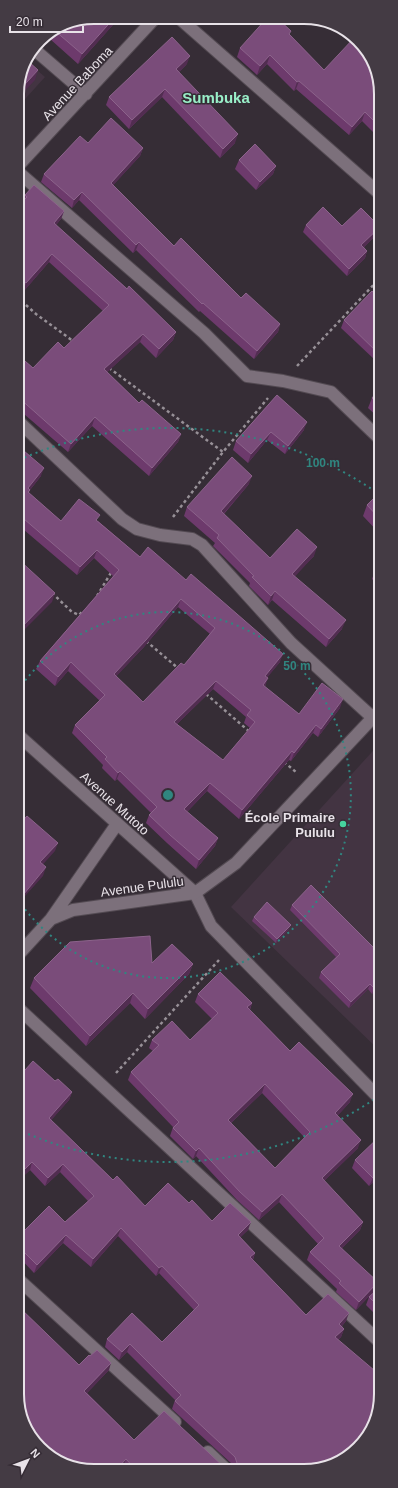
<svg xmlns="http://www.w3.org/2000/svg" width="398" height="1488" font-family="Arial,sans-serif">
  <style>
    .built { fill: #433442 }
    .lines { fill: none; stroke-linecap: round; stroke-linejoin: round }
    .lane-casing { stroke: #534a52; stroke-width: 14 }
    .street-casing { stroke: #534a52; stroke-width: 14 }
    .path { stroke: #979097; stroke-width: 2.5; stroke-dasharray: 3 3; stroke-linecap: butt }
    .lane { stroke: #7c707b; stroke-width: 12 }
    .street { stroke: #7c707b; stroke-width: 12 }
    .wall { fill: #6d3a6c; fill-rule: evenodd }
    .shaded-wall { fill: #522d51 }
    .building { fill: #7a4c7a; stroke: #8c638b; fill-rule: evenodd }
    .ring { fill: none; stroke: #308680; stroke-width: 2; stroke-dasharray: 2 4 }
    .poi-dot { fill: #46d49e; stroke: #362d36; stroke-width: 1.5 }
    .labels { text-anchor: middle; stroke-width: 3; stroke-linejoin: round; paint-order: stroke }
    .street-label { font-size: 13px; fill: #e8e2e8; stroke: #362d36 }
    .poi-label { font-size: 13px; font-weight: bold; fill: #e8e2e8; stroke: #362d36; text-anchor: end }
    .quarter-label { font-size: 15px; font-weight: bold; fill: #99efc8; stroke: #362d36 }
    .rim { fill: none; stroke: #e8e2e8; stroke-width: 2 }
    .centre { fill: #308680; stroke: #362d36; stroke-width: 2 }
    .ring-label { font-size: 12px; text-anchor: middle; font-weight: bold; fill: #308680; stroke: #362d36; stroke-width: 3; stroke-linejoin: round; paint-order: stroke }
  </style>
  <rect width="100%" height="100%" fill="#362d36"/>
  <path class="built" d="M29,63L45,77L17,108V89Z
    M381,742V1052L231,907Z"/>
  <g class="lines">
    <g class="lane-casing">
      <path id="lane" d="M195,893L211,926L381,1100"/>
    </g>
    <g class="street-casing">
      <path id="street" d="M179,18L380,194
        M35,50L86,94
        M17,167L156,17
        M17,171L204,333L247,376L283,381L331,392L380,439
        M17,420L122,519L137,529L160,535L192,539L202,545L291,643L372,717
        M17,734L195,893
        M51,919L117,824
        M18,955L51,919L73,910L195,893L236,863L381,709
        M18,1008L381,1343
        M18,1279L175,1422
        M208,1452L227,1470"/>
    </g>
    <path class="path" d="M17,297L36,314L73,341
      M297,366L380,278
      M109,368L223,452
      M173,517L223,452L268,398
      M52,593L72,612L79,615L83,611
      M97,596L112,571
      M146,641L179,669
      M206,694L251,733
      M284,762L296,772
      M116,1073L219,960"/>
    <use href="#lane" class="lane"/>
    <use href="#street" class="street"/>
  </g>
  <path class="wall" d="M120,17L78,64L50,39L43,47L38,44L40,39L65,23Z
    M290,35L324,70L380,84V139L362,121L349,135L296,89L294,91L267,64L257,75L237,57L240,48Z
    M187,64L179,72L235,143L220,158L162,97L129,129L106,105L109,97Z
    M88,143L143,148L140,156L113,185L174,246L241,298L280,324L278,332L254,359L200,311L199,312L136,250L133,253L79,200L72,208L41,182L44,174Z
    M239,160L276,166L273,174L256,190L235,169Z
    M25,195L64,211L61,219L56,225L176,332L173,340L156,358L140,342L107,372L139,403L181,434L178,442L149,476L92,426L68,452L17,408V354L33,368L64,348L103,311L49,262L23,292L17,286V207L22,203Z
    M306,225L380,227L377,234L364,247L367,251L365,258L347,276L303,232Z
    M380,299V371L374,364L375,360L341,328L344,320Z
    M380,388V419L368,408L372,398Z
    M277,395L304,430L285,454L267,440L248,463L233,450L236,441Z
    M17,445L41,476L30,490L29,493L61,521H98L140,557L280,662L267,677L265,687L299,714L340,708L318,737L313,733L291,761L289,760L239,819L207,791L187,812L218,838L215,846L196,869L167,843L146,823L149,815L151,813L117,779L115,781L102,768L103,765L72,733L75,725L100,701L68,671L55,686L36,669L40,661L113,576L94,558L77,575L17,524ZM178,607L210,634L184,665L143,702L116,676L143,648ZM213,689L246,717L244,723L250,728L223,760L177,724Z
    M249,484L224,514L270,558L314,556L294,576L342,629L326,647L272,600L268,605L249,586L250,583L213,546L215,543L184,516L187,507Z
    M380,492V534L363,516L367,505Z
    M380,564L381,588L372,579L376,568Z
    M292,905L381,955V985L372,994L368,989L349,1008L319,978L321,972L336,957L290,910Z
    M254,917L289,929L276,943L252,921Z
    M152,963L193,964L189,974L145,1019L130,1003L86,1046L30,988L34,978Z
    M198,994L252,1003L250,1010L290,1051L350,1102L337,1116L358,1148L324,1181L363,1222L360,1230L342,1248L375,1290L356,1310L336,1292L337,1289L307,1260L310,1252L318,1244L279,1202L259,1220L237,1200L196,1156L193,1159L170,1136L173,1127L128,1080L131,1072L153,1051L149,1048L152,1040H190L212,1019L195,1002ZM262,1093L305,1138L275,1168L231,1123Z
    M18,1078L55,1081L72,1092L69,1100L51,1120L113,1180L145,1206L189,1203L212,1221L248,1230L240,1237L255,1253L253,1260L306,1315L346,1321L342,1326L344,1329L341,1337L338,1340L362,1445L314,1470H125L123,1467L121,1470L79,1469V1365L109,1370L87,1393L134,1440L225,1468L232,1469L233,1468L232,1464L172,1409L175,1400L127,1352L119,1360L105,1347L107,1339L162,1342L194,1310L159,1273L156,1276L118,1236L91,1267L63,1243L34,1273L18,1256V1237L65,1222L88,1201L60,1172L45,1186L30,1170L18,1181Z
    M355,1160L381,1176L369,1186L352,1168Z
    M381,1286V1320L366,1305L369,1297Z"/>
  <path class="shaded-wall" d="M115,17H120L78,64L82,54Z
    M53,30L50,39L43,47L47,37Z
    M37,48L33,58L29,63L34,51Z
    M270,55L267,64L257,75L260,66Z
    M190,56L187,64L173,78L176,69Z
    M38,70L35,80L17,99V93Z
    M299,81L296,89L294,91L297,82Z
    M165,89L162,97L129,129L132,120Z
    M365,112L362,121L349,135L352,127Z
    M238,134L235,143L220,158L223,149Z
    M143,148L140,156L108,191L111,183Z
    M276,166L273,174L256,190L260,182Z
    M82,192L79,200L72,208L74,200Z
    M64,211L61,219L51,231L54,223Z
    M380,227L377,234L359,252L361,245Z
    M139,242L136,250L133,253L136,245Z
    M367,251L365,258L347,276L349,269Z
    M52,254L49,262L23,292L26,283Z
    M280,324L278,332L254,359L257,351Z
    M176,332L173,340L156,358L159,349Z
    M143,334L140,342L101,378L104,369Z
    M95,417L92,426L68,452L71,444Z
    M307,422L304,430L285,454L288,446Z
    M271,432L267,440L248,463L251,454Z
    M181,434L178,442L149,476L152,468Z
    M44,468L41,476L25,496L28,488Z
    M252,476L249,484L218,520L221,511Z
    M317,547L314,556L289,583L292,574Z
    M97,550L94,558L77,575L80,567Z
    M275,591L272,600L268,605L271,596Z
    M55,593L52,602L17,637V632Z
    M181,599L178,607L143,648L111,682L114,674Z
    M346,620L342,629L326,647L329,639Z
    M283,654L280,662L262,684L265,676Z
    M71,662L68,671L55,686L58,677Z
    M268,678L265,687L260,693L263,685Z
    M216,681L213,689L171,730L174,722Z
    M343,699L340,708L318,737L321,729Z
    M316,725L313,733L291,761L294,753Z
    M292,751L289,760L239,819L242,810Z
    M120,771L117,779L115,781L118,773Z
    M210,783L207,791L181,818L184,809Z
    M218,838L215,846L196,869L199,860Z
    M58,843L55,851L37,871L40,862Z
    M46,867L43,876L17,905V902L19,900Z
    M291,925L289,929L276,943L277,939Z
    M193,964L189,974L145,1019L148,1009Z
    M381,982V985L372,994L374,988Z
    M370,984L368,989L349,1008L351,1002Z
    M133,993L130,1003L86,1046L90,1036Z
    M252,1003L249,1011L247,1007Z
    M265,1084L262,1093L225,1128L228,1120Z
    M72,1092L69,1100L46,1126L49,1118Z
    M353,1094L350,1102L332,1122L335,1113Z
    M361,1140L358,1148L318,1187L322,1178Z
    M199,1148L196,1156L193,1159L196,1151Z
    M32,1162L30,1170L18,1181V1176Z
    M63,1164L60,1172L45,1186L48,1178Z
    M381,1170V1176L369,1186L373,1178Z
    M282,1194L279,1202L259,1220L262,1212Z
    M251,1222L248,1230L235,1243L238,1235Z
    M363,1222L360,1230L336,1254L339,1246Z
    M121,1228L118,1236L91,1267L93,1259Z
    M66,1235L63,1243L34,1273L37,1265Z
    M255,1253L252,1261L250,1257Z
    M162,1266L159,1273L156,1276L159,1268Z
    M378,1282L375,1290L356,1310L359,1302Z
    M349,1313L346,1321L337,1332L339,1324Z
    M344,1329L341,1337L333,1345L335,1337Z
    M130,1344L127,1352L119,1360L122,1352Z
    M111,1363L109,1370L81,1399L84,1391Z
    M126,1459L123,1467L121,1470H116Z
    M311,1465L309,1470H305Z"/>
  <path class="building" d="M94,17H115L82,54L54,30L65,23Z
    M267,18H277L291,31L289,34L324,70L354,38L362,43L380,84V127L365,112L352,127L299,81L297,82L270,55L260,66L240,48Z
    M52,31L47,37L45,36Z
    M172,37L190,56L176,69L238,134L223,149L165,89L132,120L109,97Z
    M29,62L38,70L17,93V89Z
    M111,118L143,148L111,183L174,246L181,238L241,298L246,293L280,324L257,351L203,303L202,304L139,242L136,245L82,192L74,200L44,174L80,136L88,143Z
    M255,144L276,166L260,182L239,160Z
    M34,185L64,211L54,223L127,289L129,286L176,332L159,349L143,334L104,369L139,403L142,400L181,434L152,468L95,417L71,444L18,397L17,398V354L33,368L58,342L64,348L109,305L52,254L26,283L17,275V207L27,197L25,195Z
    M323,207L342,226L361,208L380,227L361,245L367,251L349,269L306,225Z
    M372,291L380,299V360L377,357L379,354L344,320Z
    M380,388V406L372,398Z
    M277,395L307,422L288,446L271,432L251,454L236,441Z
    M17,445L44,468L28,488L30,490L28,492L61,521L79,499L100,515L96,520L140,557L148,547L186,580L191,574L283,654L265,676L268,678L263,685L299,714L322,683L343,699L321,729L316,725L294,753L292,751L242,810L210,783L184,809L218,838L199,860L170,835L149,815L157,807L120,771L118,773L105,759L107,757L75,725L105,695L71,662L58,677L40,661L119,570L97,550L80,567L17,513ZM181,599L215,628L184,665L181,663L143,702L114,674L146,640ZM216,681L251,710L247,715L255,722L223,760L174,722Z
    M232,457L252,476L221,511L270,558L297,529L317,547L292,574L346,620L329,639L275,591L271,596L252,577L254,576L217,538L219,535L187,507Z
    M380,492V519L367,505Z
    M17,558L55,593L17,632Z
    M380,564L381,572L376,568Z
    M27,816L58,843L40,862L46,867L19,900L17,899V827Z
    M311,885L381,955V982L374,988L370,984L351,1002L321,972L340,954L292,905Z
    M267,902L291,925L277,939L254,917Z
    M150,936L152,963L172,944L193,964L148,1009L133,993L90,1036L34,978L70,942Z
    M220,972L252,1003L247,1007L290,1051L299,1042L353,1094L335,1113L361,1140L322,1178L363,1222L339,1246L378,1282L359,1302L339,1283L341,1281L310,1252L324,1238L282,1194L262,1212L240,1192L199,1148L196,1151L173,1128L179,1122L131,1072L159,1045L152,1040L172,1021L190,1040L218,1013L198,994ZM265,1084L310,1132L275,1168L228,1120Z
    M33,1061L55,1081L58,1079L72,1092L49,1118L113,1180L117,1176L145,1206L168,1183L189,1203L192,1200L212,1221L230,1203L251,1222L238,1235L255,1253L250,1257L306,1315L328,1294L349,1313L339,1324L344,1329L335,1337L381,1376V1399L362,1445L316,1470L311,1465L305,1470H270L266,1466L262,1470H136L126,1459L116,1470L79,1469L36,1445L18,1404V1306L79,1365L89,1355L90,1356L97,1350L111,1363L84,1391L134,1440L164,1411L225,1468L232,1469L237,1463L235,1457L175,1401L181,1395L130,1344L122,1352L107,1339L132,1313L162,1342L199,1305L162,1266L159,1268L121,1228L93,1259L66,1235L37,1265L18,1246V1237L49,1206L65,1222L94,1196L63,1164L48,1178L32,1162L18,1176V1078Z
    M381,1135V1170L373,1178L355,1160Z
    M381,1286V1309L369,1297Z"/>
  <g class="ring">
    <path d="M18 690A183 183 0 1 1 18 900"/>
    <path d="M379 1096A367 367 0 0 1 19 1130M19 460A367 367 0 0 1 379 494"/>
  </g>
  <circle class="poi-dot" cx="343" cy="824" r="4"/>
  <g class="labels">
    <g class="street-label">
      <text transform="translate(77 83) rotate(-47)" y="5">Avenue Baboma</text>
      <text transform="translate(115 803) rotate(42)" y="5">Avenue Mutoto</text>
      <text transform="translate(142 886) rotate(-8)" y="5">Avenue Pululu</text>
    </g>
    <g class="poi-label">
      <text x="335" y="822">École Primaire<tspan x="335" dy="15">Pululu</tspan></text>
    </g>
    <g class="quarter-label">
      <text x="216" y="103">Sumbuka</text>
    </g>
  </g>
  <path d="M0 0H398V1488H0ZM94 24H304A70 70 0 0 1 374 94V1394A70 70 0 0 1 304 1464H94A70 70 0 0 1 24 1394V94A70 70 0 0 1 94 24Z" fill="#443b44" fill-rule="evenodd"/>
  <path class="rim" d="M94 24H304A70 70 0 0 1 374 94V1394A70 70 0 0 1 304 1464H94A70 70 0 0 1 24 1394V94A70 70 0 0 1 94 24Z"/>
  <circle cx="168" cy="795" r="6" class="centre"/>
  <g class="ring-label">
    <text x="323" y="467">100 m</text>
    <text x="297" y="670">50 m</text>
  </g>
  <g transform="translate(28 1460) rotate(48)" stroke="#362d36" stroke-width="3" paint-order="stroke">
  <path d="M0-3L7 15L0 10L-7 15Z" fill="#e8e2e8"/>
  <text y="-6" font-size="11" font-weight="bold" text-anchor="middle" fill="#e8e2e8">N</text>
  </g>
  <path d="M10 26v6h73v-6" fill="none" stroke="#e8e2e8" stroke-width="2"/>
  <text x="16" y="26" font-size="12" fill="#e8e2e8" stroke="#362d36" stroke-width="3" paint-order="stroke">20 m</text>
</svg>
